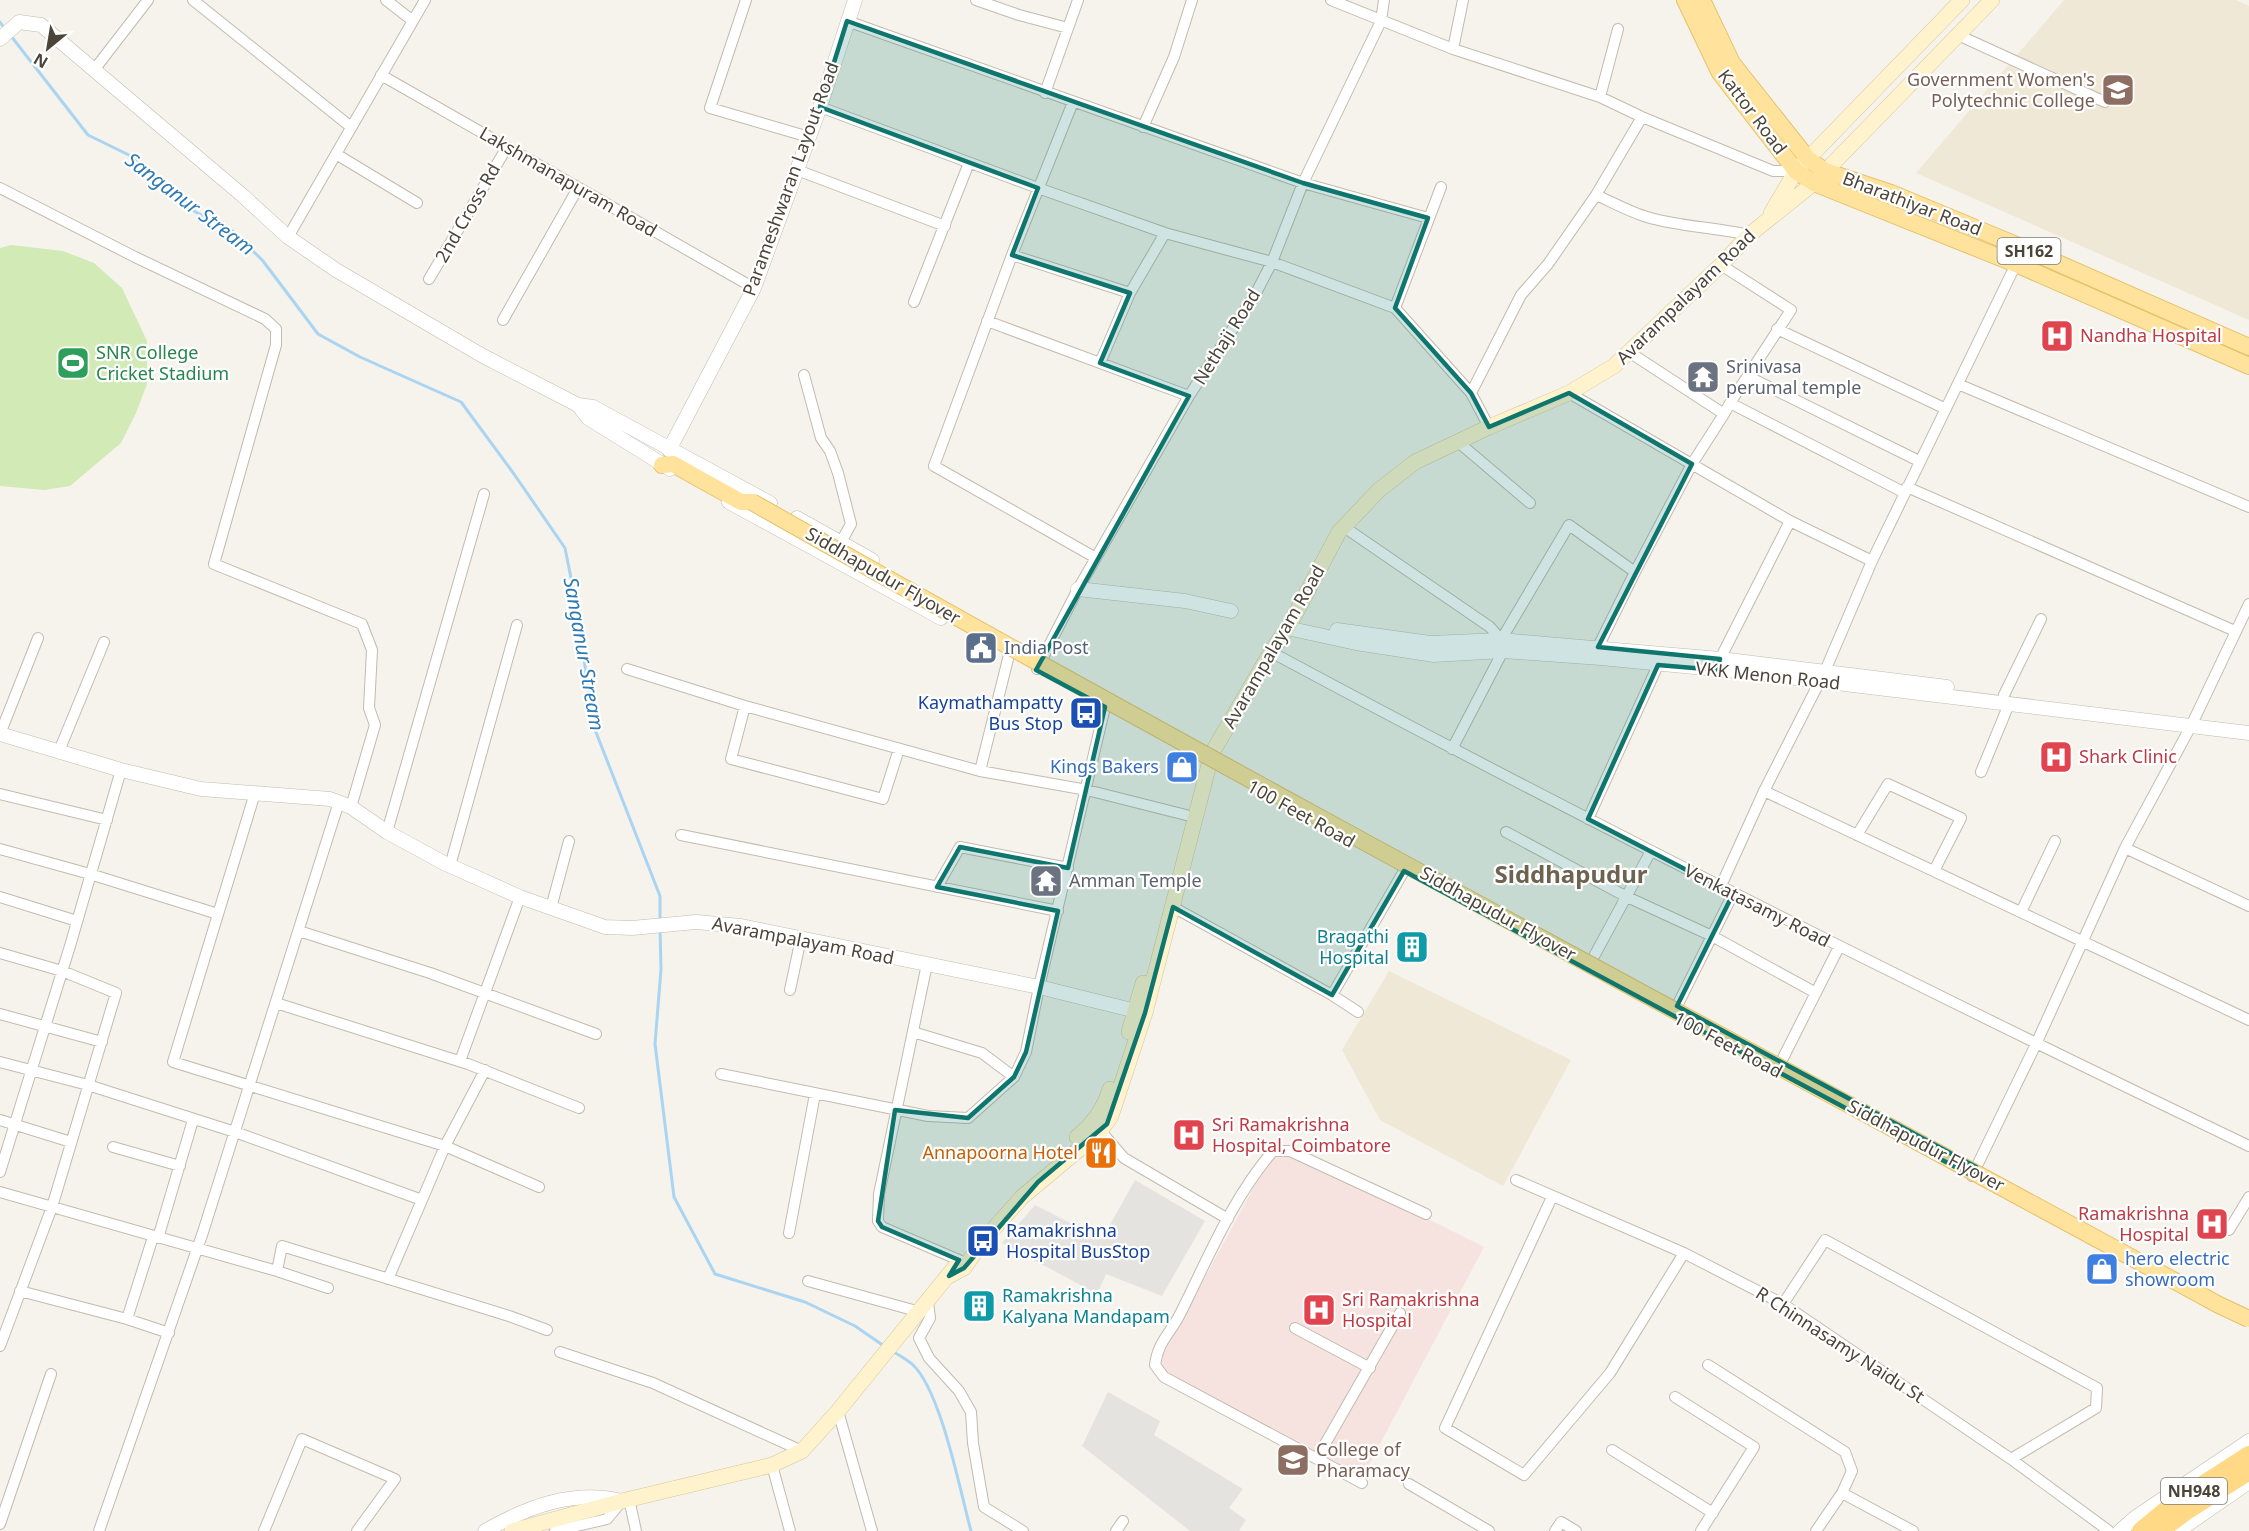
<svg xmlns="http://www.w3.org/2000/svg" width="2249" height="1531" font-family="'Noto Sans',sans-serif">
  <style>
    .education { fill: #efe8d6 }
    .medical { fill: #f6e3e0 }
    .grass { fill: #d2eab5 }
    .parking { fill: #e5e3e0 }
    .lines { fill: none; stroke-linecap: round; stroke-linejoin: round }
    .stream { stroke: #a9d4f2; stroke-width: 3 }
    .minor-casing { stroke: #c2bbae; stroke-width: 12 }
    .tertiary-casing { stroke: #c2bbae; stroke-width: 15 }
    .secondary-casing { stroke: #d6c79b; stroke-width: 16 }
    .primary-casing { stroke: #e6c16a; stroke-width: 18 }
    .trunk-casing { stroke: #e0a43c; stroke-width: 20 }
    .minor { stroke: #fff; stroke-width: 10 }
    .tertiary { stroke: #fff; stroke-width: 14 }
    .secondary { stroke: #fff3cd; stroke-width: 15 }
    .primary { stroke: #ffe39c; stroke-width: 16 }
    .trunk { stroke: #ffd985; stroke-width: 18 }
    .primary-bridge-casing { stroke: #e6c16a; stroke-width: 18; stroke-linecap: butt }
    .primary-bridge { stroke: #ffe39c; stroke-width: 16 }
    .marked { fill: #0f766e; fill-opacity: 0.2; stroke: #0f766e; stroke-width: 4.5; stroke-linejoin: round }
    .labels { text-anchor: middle; stroke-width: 4.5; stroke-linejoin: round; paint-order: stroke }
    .shield { fill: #fff; stroke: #817c74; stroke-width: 1.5 }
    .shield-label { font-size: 16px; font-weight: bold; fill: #4b4439 }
    .education-label { font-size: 18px; fill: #785e54; stroke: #fff; text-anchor: end }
    .street-label { font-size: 18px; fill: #4b4439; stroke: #fff }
    .health-label { font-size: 18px; fill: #be3a42; stroke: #fff; text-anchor: start }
    .leisure-label { font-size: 18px; fill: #27864d; stroke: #fff; text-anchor: start }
    .worship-label { font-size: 18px; fill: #5b616d; stroke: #fff; text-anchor: start }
    .service-label { font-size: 18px; fill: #4e5e75; stroke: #fff; text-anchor: start }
    .transit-label { font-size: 18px; fill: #164399; stroke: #fff; text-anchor: end }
    .shop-label { font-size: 18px; fill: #366cbe; stroke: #fff; text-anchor: end }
    .culture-label { font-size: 18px; fill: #0d838f; stroke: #fff; text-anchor: end }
    .food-label { font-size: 18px; fill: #c56008; stroke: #fff; text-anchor: end }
    .water-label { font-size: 20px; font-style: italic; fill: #2e7ab2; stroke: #fff }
    .district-label { font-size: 24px; font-weight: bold; fill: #6e6250; stroke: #fff }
  </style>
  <rect width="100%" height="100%" fill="#f6f3ec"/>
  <path class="education" d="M2064,0H2236L2249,6V320L1916,173Z
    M1389,971L1571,1060L1503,1186L1380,1120L1342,1050Z"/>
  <path class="medical" d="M1291,1156L1370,1190L1484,1247L1360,1482L1154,1372L1269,1159Z"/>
  <path class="grass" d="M11,245L63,251L94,263L122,288L147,341V384L136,413L121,443L70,486L44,490L0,486V248Z"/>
  <path class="parking" d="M1135,1180L1205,1221L1162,1296L1106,1274L1097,1294L1002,1243L1035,1205L1102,1239Z
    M1108,1392L1160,1421L1154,1435L1243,1489L1229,1508L1246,1520L1239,1531H1190L1082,1446Z"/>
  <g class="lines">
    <path class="stream" d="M0,22L5,29
      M11,36L88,135L135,158L192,210L234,232L263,261L318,334L360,357L461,402L514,474L565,548L579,618L592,722L660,896V921
      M660,928L661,969L655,1044L674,1197L715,1274L805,1302L855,1326L884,1346
      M892,1351C899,1355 906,1359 912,1364C941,1390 960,1491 971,1531"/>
    <g class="minor-casing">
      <path id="minor" d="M193,0L351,127
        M386,0L413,21
        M746,0L710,108L809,137
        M976,0L1019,15L1068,28
        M1331,0L1453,49L1600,97L1642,117L1773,171H1796
        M847,21L1303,183L1428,218
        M1958,35L2105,102
        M1453,49L1463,0
        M94,70L148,0
        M381,75L754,288
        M1045,93L1078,0
        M1600,97L1618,29
        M1073,102L1012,255L934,466L1096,558
        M820,107L1038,188L1165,233L1272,262L1395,308L1471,393L1489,427
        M1143,127L1174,57L1192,0
        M336,154L417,203
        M797,170L945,226
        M0,188L135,257L265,319L276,329V345L214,564L362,624L372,650L369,708L375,725L351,807
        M1596,195C1612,202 1630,212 1647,217C1680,227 1715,227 1749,235
        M288,237L425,0
        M1012,255L1130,293
        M1721,265L1791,310L1730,403
        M429,279L507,147
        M914,302L969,163
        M1395,308L1441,187
        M503,320L578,188
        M987,321L1189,396
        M1777,329L1946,409
        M1629,352L1724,414L1730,403L1905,493
        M1100,363L1130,293L1165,233
        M804,375L821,438L830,451L838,473L851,524L841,542
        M1749,377L1919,461
        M1958,384L2249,507
        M1471,393L1521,295L1548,264L1596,195L1642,117
        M1569,393L1790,521L1872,561
        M1457,441L1530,503
        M1907,487L2235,631
        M1344,527L1490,627L1501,640L1569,525L1635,572L1598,647
        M1635,572L1692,464L1724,414
        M1271,652C1593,825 1919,988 2249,1146
        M1718,665L1720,659L1790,521
        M627,669L745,706L980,771L1087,790L1186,815
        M1037,669L1078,589L1189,396L1256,293L1272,262L1303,183L1381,21L1384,0
        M2004,695L2041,619
        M745,706L731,759L883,799L899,749
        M0,734L38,638
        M1452,749L1503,651L1502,646
        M59,751L104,642
        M980,771L1009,655
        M1981,772L2009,704
        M1764,791L2249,1020
        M255,793L173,1062L445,1146L539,1187
        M0,794L107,820
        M1588,819L1658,665
        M387,832L484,494
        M1506,832L1625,896L1712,936L1816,993
        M681,835L1058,911
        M1857,835L1888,784L1961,818L1934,871
        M2125,848L2249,906
        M0,849L90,874L218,914
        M450,866L517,625
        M937,887L960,847L1068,868
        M1720,888L1764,791L1825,671L1872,561L2016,264
        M0,897L77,921
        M1173,907L1332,995L1358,1012
        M551,908L569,841
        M2021,912L2055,841
        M299,931L430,973L596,1034
        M0,953L62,971L116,993L52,1207L0,1346
        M1592,960L1651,851
        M927,964L879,1194L878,1221L882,1227L959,1260
        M790,990L801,938
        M1332,995L1404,871
        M276,1003L468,1064L579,1108
        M1677,1006L1733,894
        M0,1014L102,1042
        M913,1032L982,1053L1014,1077
        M460,1061L520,897
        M0,1062L88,1085L235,1132L422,1200L388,1279
        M1781,1062L1839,947
        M721,1074L928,1116L968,1118L1014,1077L1026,1052L1039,987L1105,707
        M0,1120L71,1142
        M1097,1127L1124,1158L1228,1219
        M113,1147L180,1166
        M0,1172L70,946L121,770
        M1972,1176L2036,1044L2125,848L2191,726L2249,604
        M1516,1180L1684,1253L1783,1304L2011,1459L2109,1531
        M0,1192L277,1271L282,1246L509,1316L547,1330
        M1552,1197L1445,1428L1524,1475L1610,1373L1684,1253
        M422,1200L445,1146L485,1070
        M2229,1230L2249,1197
        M789,1233L815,1094
        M158,1238L193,1120
        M277,1271L328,1288
        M808,1281L920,1312
        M20,1291L127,1319L169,1333
        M928,1302L930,1318L919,1338L929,1358L959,1391L971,1412L973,1443L984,1507L1023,1531
        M1783,1304L1825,1240L2097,1388L2096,1408L2011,1459
        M127,1319L153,1237
        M1295,1328L1370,1368
        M560,1352L653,1383L802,1451
        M1708,1365L1845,1452L1852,1471L1842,1493L1816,1531
        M1675,1397L1754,1447L1701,1531
        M838,1411L872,1531
        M1612,1450L1713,1513
        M1317,1458L1400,1313
        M772,1465L790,1531
        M1362,1483L1164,1377L1155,1365C1158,1342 1169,1335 1179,1316C1207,1261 1232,1198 1273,1151H1290L1426,1214
        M1409,1484L1489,1531
        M1842,1493L1913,1531
        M629,1499L636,1531
        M0,1524L51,1374
        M99,1531L203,1232L339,802
        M264,1531L302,1439L395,1479L357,1531
        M555,1531L607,1519L622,1501
        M1116,1531L1123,1521
        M1555,1531L1561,1522L1576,1531"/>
    </g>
    <g class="tertiary-casing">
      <path id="tertiary" d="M0,39L19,22L41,25L242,195L288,237L336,270L483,356L578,405L593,407L770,503
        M578,405L588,418L670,469
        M669,450L754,288L820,107L855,0
        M729,502L941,618
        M797,518L872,560
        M1078,589L1185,601L1231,611
        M1287,628L1356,643L1434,655L1503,651L1601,658L1746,672L2249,733
        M1337,630L1430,643L1501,640L1720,659L1947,687
        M0,734L121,770L201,789L330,799L351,807L387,832L444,863L520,897L605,927L632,928L696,922L741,926L1039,987L1144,1013
        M485,1531C527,1507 573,1489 622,1501
        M2120,1531L2136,1517L2249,1441
        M2178,1531L2249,1482"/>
    </g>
    <g class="secondary-casing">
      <path id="secondary" d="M1771,213L1796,171L1962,0
        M1129,1032L1143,983
        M1077,1137C1094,1123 1103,1110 1110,1089
        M949,1276L964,1268L983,1241L1022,1197L1100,1132L1111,1116L1145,1013L1212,753L1271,652L1290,624L1339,532L1379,490L1415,462L1489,427L1569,393L1614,366L1721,265L1749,235L1814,183L1992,0
        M512,1531L622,1501L772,1465L802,1451L838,1411L954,1268"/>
    </g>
    <g class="primary-casing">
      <path id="primary" d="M1685,0L1720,73L1796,171L1814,183L2016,264L2249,366
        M1702,0L1732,63L1808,159L1825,171L1891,193L2021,247L2249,347
        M662,465L673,464L741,502H752"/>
    </g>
    <g class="trunk-casing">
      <path id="trunk" d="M2161,1530L2185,1512L2249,1471
        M2141,1531L2176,1502L2249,1455"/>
    </g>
    <use href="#minor" class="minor"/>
    <use href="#tertiary" class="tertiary"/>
    <use href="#secondary" class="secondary"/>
    <use href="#primary" class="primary"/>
    <use href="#trunk" class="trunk"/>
    <g class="primary-bridge-casing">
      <path id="primary-bridge" d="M752,502C1237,777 1729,1039 2219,1305L2249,1319"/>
    </g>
    <use href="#primary-bridge" class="primary-bridge"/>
  </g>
  <path class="marked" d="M847,21L1303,183L1428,218L1395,308L1471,393L1489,427L1569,393L1692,464L1598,647L1720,659L1717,670L1658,665L1588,819L1733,894L1677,1006L1976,1167L1972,1176L1404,871L1332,995L1173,907L1145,1013L1107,1124L1038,1182L964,1268L949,1276L959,1260L882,1227L878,1221L895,1110L968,1118L1014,1077L1026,1052L1058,911L937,887L960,847L1068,868L1105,707L1036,670L1189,396L1100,363L1130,293L1012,255L1038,188L820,107Z"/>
  <defs>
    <g id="university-square" transform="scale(1.725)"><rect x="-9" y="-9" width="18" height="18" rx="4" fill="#8d6e63" stroke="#fff"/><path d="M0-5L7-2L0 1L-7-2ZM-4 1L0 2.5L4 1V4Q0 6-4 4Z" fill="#fff"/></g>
    <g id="hospital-square" transform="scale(1.725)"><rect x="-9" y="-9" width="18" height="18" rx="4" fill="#e0444e" stroke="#fff"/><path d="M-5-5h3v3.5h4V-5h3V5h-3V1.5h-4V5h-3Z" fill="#fff"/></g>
    <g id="stadium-square" transform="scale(1.725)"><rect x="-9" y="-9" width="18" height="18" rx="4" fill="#2e9e5b" stroke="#fff"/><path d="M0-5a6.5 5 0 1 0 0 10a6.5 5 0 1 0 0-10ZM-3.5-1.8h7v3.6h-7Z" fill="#fff"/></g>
    <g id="temple-square" transform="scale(1.725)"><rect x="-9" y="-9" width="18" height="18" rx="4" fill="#6b7280" stroke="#fff"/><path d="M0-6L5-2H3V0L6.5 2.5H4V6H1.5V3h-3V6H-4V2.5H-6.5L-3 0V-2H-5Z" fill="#fff"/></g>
    <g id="civic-square" transform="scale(1.725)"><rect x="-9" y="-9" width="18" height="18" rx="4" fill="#5c6f8a" stroke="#fff"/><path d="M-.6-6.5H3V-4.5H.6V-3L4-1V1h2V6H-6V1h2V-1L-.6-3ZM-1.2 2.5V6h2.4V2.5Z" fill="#fff"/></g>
    <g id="bus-square" transform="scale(1.725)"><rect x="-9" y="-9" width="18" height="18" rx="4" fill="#1a4fb4" stroke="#fff"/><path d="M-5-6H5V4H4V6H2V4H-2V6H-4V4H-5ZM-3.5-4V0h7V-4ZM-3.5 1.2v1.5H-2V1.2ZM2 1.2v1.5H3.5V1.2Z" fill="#fff"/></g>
    <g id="shop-square" transform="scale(1.725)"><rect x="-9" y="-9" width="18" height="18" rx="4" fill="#3f7fe0" stroke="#fff"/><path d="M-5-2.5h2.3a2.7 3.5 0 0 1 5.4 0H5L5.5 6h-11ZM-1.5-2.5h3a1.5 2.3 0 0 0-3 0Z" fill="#fff"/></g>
    <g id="building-square" transform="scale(1.725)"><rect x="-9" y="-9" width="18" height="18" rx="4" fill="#0f9aa8" stroke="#fff"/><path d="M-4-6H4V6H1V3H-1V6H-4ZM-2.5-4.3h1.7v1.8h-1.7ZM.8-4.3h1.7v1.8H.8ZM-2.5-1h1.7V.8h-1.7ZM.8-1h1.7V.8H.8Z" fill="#fff"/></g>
    <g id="restaurant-square" transform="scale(1.725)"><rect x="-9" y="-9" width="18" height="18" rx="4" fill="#e8710a" stroke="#fff"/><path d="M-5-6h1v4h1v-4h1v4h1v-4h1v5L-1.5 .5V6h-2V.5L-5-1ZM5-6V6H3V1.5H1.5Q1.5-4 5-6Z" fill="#fff"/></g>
    <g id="school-square" transform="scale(1.725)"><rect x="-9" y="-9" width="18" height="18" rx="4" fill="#8d6e63" stroke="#fff"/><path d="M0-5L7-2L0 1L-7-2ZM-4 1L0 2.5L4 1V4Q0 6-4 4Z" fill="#fff"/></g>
  </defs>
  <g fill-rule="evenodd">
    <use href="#university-square" x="2118" y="90"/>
    <use href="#hospital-square" x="2057" y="336"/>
    <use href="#stadium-square" x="73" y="363"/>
    <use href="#temple-square" x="1703" y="377"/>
    <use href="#civic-square" x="981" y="648"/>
    <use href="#bus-square" x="1086" y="713"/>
    <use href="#hospital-square" x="2056" y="757"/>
    <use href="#shop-square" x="1182" y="767"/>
    <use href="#temple-square" x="1046" y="881"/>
    <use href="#building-square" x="1412" y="947"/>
    <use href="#hospital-square" x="1189" y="1135"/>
    <use href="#restaurant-square" x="1101" y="1153"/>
    <use href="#hospital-square" x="2212" y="1224"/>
    <use href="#bus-square" x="983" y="1241"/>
    <use href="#shop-square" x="2102" y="1269"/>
    <use href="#building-square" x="979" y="1306"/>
    <use href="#hospital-square" x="1319" y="1310"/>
    <use href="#school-square" x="1293" y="1460"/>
  </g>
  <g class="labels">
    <g class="shield">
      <rect x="1997.5" y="238" width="63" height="26" rx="4.5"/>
      <rect x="2161" y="1478" width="66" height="26" rx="4.5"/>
    </g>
    <g class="shield-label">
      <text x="2029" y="257">SH162</text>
      <text x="2194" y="1497">NH948</text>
    </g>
    <g class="education-label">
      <text x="2095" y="86">Government Women's<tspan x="2095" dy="21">Polytechnic College</tspan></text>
      <text x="1316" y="1456" text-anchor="start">College of<tspan x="1316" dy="21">Pharamacy</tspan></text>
    </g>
    <g class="street-label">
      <text transform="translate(1752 112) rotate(53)" y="6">Kattor Road</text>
      <text transform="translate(791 179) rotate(-70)" y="6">Parameshwaran Layout Road</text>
      <text transform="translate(568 182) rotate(30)" y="6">Lakshmanapuram Road</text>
      <text transform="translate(1912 204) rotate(21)" y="6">Bharathiyar Road</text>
      <text transform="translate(468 213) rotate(-60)" y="6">2nd Cross Rd</text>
      <text transform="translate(1686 297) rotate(-44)" y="6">Avarampalayam Road</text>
      <text transform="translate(1227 337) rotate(-58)" y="6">Nethaji Road</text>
      <text transform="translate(883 576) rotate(30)" y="6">Siddhapudur Flyover</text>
      <text transform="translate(1274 647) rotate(-60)" y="6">Avarampalayam Road</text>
      <text transform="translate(1768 676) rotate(6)" y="6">VKK Menon Road</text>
      <text transform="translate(1301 814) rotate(29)" y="6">100 Feet Road</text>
      <text transform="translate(1757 906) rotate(27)" y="6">Venkatasamy Road</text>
      <text transform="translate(1498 914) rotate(29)" y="6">Siddhapudur Flyover</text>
      <text transform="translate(803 941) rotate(11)" y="6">Avarampalayam Road</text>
      <text transform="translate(1728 1045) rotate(28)" y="6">100 Feet Road</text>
      <text transform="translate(1926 1146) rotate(28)" y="6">Siddhapudur Flyover</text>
      <text transform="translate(1840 1345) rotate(33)" y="6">R Chinnasamy Naidu St</text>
    </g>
    <g class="health-label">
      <text x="2080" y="342">Nandha Hospital</text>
      <text x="2079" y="763">Shark Clinic</text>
      <text x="1212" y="1131">Sri Ramakrishna<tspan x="1212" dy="21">Hospital, Coimbatore</tspan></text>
      <text x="2189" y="1220" text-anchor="end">Ramakrishna<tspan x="2189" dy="21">Hospital</tspan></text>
      <text x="1342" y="1306">Sri Ramakrishna<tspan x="1342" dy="21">Hospital</tspan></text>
    </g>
    <g class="leisure-label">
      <text x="96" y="359">SNR College<tspan x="96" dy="21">Cricket Stadium</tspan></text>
    </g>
    <g class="worship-label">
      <text x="1726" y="373">Srinivasa<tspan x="1726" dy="21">perumal temple</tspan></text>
      <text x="1069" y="887">Amman Temple</text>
    </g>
    <g class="service-label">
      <text x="1004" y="654">India Post</text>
    </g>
    <g class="transit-label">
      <text x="1063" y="709">Kaymathampatty<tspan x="1063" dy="21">Bus Stop</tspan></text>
      <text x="1006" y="1237" text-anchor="start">Ramakrishna<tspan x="1006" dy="21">Hospital BusStop</tspan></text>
    </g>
    <g class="shop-label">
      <text x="1159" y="773">Kings Bakers</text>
      <text x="2125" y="1265" text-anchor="start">hero electric<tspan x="2125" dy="21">showroom</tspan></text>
    </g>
    <g class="culture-label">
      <text x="1389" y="943">Bragathi<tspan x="1389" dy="21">Hospital</tspan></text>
      <text x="1002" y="1302" text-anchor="start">Ramakrishna<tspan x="1002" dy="21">Kalyana Mandapam</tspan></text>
    </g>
    <g class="food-label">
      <text x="1078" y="1159">Annapoorna Hotel</text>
    </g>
    <g class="water-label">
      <text transform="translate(190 204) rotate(37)" y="7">Sanganur Stream</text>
      <text transform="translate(584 654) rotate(80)" y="7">Sanganur Stream</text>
    </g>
    <g class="district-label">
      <text x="1571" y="883">Siddhapudur</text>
    </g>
  </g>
  <g transform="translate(48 48) rotate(210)" stroke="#ffffff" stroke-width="4.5" paint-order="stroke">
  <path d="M0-4.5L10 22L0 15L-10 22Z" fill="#4b4439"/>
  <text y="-9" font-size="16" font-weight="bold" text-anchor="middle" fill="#4b4439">N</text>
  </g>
</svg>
